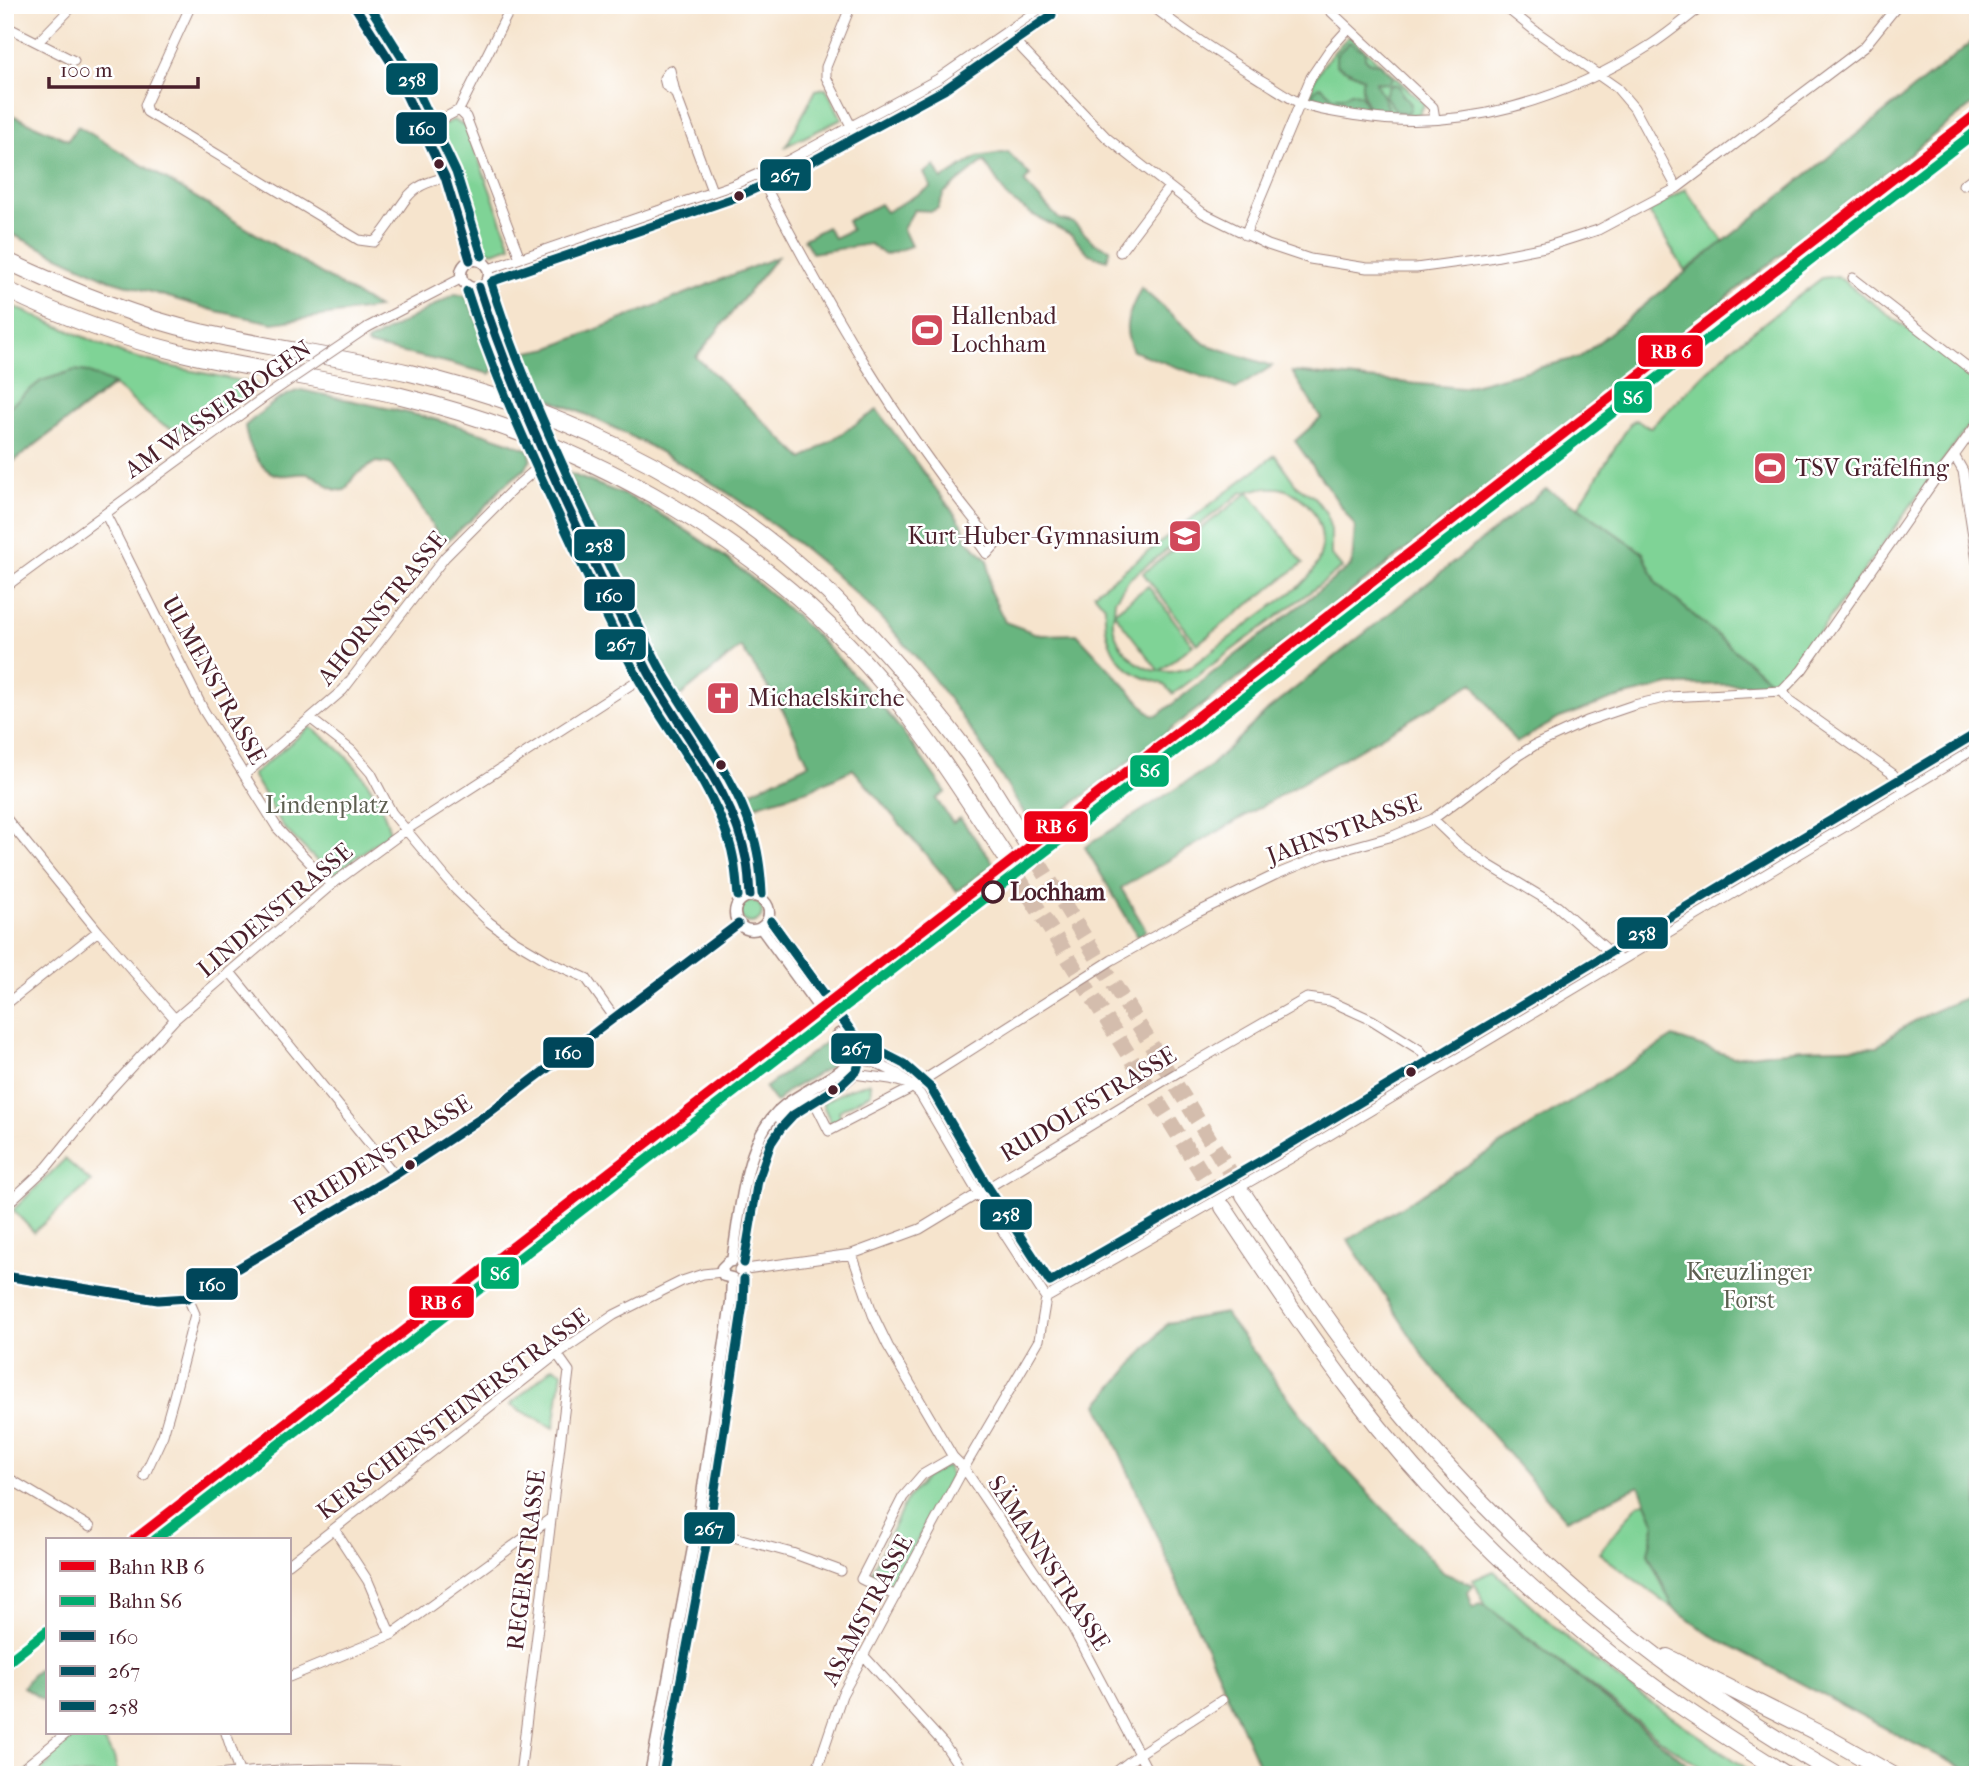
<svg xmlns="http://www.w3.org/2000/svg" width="1983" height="1780" font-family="'IM FELL French Canon',serif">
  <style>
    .green { fill: #7fd396; stroke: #647960; stroke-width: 2; fill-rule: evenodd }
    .forest { fill: #67b57f; stroke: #586a55; stroke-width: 2 }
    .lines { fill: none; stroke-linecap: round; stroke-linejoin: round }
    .tertiary-tunnel { stroke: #d4bdad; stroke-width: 10; stroke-dasharray: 10 5; stroke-linecap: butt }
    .motorway-tunnel { stroke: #d4bdad; stroke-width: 16; stroke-dasharray: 16 8; stroke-linecap: butt }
    .minor-casing { stroke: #a0827c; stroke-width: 11 }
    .tertiary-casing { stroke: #a0827c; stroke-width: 13 }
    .motorway-casing { stroke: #a0827c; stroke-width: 18 }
    .minor { stroke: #fff; stroke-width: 9 }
    .tertiary { stroke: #fff; stroke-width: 10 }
    .motorway { stroke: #fff; stroke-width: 16 }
    .minor-bridge-casing { stroke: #a0827c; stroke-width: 11; stroke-linecap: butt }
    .tertiary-bridge-casing { stroke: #a0827c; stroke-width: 13; stroke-linecap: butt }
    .minor-bridge { stroke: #fff; stroke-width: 9 }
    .tertiary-bridge { stroke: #fff; stroke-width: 10 }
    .bus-1-casing { stroke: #fff; stroke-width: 14 }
    .bus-2-casing { stroke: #fff; stroke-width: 14 }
    .bus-3-casing { stroke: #fff; stroke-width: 14 }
    .bus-1 { stroke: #00465a; stroke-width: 9 }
    .bus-2 { stroke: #005262; stroke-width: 9 }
    .bus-3 { stroke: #005262; stroke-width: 9 }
    .rail-1-casing { stroke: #fff; stroke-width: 16 }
    .rail-2-casing { stroke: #fff; stroke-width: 16 }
    .rail-1 { stroke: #ec0016; stroke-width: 10 }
    .rail-2 { stroke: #00ac6f; stroke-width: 10 }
    .bus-dot { fill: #4a1f2b; stroke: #fff; stroke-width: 2.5 }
    .stop-dot { fill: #fff; stroke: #4a1f2b; stroke-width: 3.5 }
    .labels { text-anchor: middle; stroke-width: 5; stroke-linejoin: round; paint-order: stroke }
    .poi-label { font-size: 24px; fill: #4a1f2b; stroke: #fff; text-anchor: start }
    .street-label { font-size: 24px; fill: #4a1f2b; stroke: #fff }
    .park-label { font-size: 24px; fill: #5d5e50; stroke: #fff }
    .stop-label { font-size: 24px; font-weight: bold; fill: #4a1f2b; stroke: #fff; text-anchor: start }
    .line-badge { stroke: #fff; stroke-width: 2.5 }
    .badge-label { font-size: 19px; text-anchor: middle; font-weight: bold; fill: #fff }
  </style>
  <rect width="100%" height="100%" fill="#fff"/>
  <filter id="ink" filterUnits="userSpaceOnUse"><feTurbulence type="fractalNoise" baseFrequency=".0143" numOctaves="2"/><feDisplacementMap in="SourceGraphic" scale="14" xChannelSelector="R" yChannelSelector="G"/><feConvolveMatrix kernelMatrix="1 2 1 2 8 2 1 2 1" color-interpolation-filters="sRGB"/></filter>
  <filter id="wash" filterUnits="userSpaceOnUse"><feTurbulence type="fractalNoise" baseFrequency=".00686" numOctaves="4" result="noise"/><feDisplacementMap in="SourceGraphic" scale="28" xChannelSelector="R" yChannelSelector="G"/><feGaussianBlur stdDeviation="1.57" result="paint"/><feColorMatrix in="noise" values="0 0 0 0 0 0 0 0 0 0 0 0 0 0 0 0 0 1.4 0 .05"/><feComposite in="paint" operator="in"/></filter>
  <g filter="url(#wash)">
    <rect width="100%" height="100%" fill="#f6e4cd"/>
    <path class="green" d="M1348,37H1351L1422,102L1424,105L1419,115L1368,114L1308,100C1306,82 1335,50 1348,37Z
      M826,88L842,119L786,146L816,90Z
      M453,120L466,126L511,246L493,252L484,249L475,240L455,174L437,131L440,126Z
      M1685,189L1724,242L1685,271L1649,212Z
      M1837,276L1978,382V412L1799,661L1774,684L1657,584L1643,553L1578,507L1630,424L1636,420L1650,428L1729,350L1822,278Z
      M5,303L123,354L168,366L257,384L255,389L196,431C159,435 140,404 114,385L5,468Z
      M1275,455L1297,486L1314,497L1326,513L1331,530V555L1342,568L1173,694C1162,681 1160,683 1145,678C1114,666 1103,637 1105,606L1094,593ZM1261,488C1267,488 1276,487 1283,489C1316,499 1332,538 1315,568C1312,574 1306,580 1301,585L1189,668L1171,672L1160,671L1193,645L1148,586L1114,612L1115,600L1129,579L1241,493ZM1114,613L1158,670V671C1133,669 1107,636 1114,613Z
      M1249,492L1303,563L1197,644L1143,573Z
      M310,727C349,753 378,786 390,832L332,876L284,828L252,775Z
      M740 912a11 11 0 1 1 22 0a11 11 0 1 1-22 0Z
      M870,1083L871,1093L839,1111L841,1118L831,1123L822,1103L849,1089Z
      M65,1159L91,1182L34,1232L13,1210Z
      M553,1367L562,1372L554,1428L510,1405Z
      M948,1466L951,1476L892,1589L869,1577L907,1499L926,1478Z
      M1646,1501L1655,1523L1648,1554L1674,1609L1599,1553L1638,1504Z
      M1494,1571L1568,1639L1630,1688L1756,1775H1713L1668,1745L1486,1606L1473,1580Z
      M79,1733H98L114,1757L118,1775H23L35,1765L40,1771L50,1763L46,1758Z"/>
    <path class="forest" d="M1978,37V100L1407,549L1036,832C1003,779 971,727 933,678C837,554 681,449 536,394L518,354L550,348L777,257L696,357L803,459L877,410L962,524L967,540L988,560L990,591L1005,622L1040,635L1077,634L1152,715L1157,716L1352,565L1355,526L1295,441L1321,418L1292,372L1461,388L1580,357Z
      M1349,42L1365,51V58C1370,64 1372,63 1380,64L1393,76L1389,84L1376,82C1379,93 1389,103 1388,114H1368C1367,100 1359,91 1363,78L1336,65V55Z
      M1394,84L1399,86L1403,95L1411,104L1410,110L1407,113L1396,111L1385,96L1388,87Z
      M1321,86L1333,97H1343L1351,92C1360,94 1365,96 1365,107L1358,112L1318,103L1312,93L1318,87Z
      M5,112L68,140L78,126L378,308L273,323L216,311L110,280L5,231Z
      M1008,152L1030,175L1024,182L1059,219L1074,223L1094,243L1110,249L1107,260L1089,254L1072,235L1033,215L1008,198L984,161L944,193L938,208L932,211L914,210L903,229L911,246L885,255L870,244L812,253L804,239L827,227L834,238L851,230L847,221L880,204L886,212L931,187L924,173L935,166L942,179L977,157Z
      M1141,288L1205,344L1272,366L1236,389L1133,351C1120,325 1130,312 1141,288Z
      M455,294L465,296L469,301L492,358L493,371L490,374L445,362L367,345V342Z
      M75,370L87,372L114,384L5,468V410L41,381Z
      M301,390C376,406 455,420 527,449L530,453L531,459L525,469L502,487L482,510L447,541L438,535L415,497L390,464L376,462L355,475L345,490C329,493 324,479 311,475C301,471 289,477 278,475C259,471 247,444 245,426C262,412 279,395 301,390Z
      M568,473C590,482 612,489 633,499C731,551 818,630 889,715C909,739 927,766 946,792L936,799L953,823L960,818L994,864L957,891L853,769L811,789L744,809L739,797L809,764L783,710L741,647L679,697L662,673Z
      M1546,489L1578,507L1643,553L1657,584L1774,684L1670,685L1613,699L1560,718L1516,743L1473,683L1121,888L1146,930L1138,937L1085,847L1208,768L1268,710Z
      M1978,993V1775H1977L1911,1742L1707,1633L1674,1609L1648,1553L1655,1523L1639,1486L1566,1520L1427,1361L1348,1240L1673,1037L1733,1057L1802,1049L1877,1047C1905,1021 1943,1007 1978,993Z
      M830,1039L838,1048L831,1066L786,1092L776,1103L765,1088Z
      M1224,1313L1329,1451L1444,1573L1473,1585L1468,1592L1473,1608L1480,1604L1486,1606L1702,1775H1263L1098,1404L1168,1323Z
      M47,1662V1703L23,1687L30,1677Z"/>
  </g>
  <g filter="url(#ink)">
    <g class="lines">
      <path class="tertiary-tunnel" d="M817,1005L839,1034"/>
      <path class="motorway-tunnel" d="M1025,841L1244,1195
        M1005,856L1223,1207"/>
      <g class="minor-casing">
        <path id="minor" d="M191,5L145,105L147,112L359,240L374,242C392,227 401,197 419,187C427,182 437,180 445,177
          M851,5L826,67V77L852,128
          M1151,5C1186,33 1223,56 1261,80C1274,87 1288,98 1302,104C1320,111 1340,113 1359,116C1462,133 1567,99 1652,44C1670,32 1687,18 1703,5
          M1324,5L1433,107L1435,119
          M1503,5L1534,30L1617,88L1634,108L1677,188
          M1686,5L1695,12
          M5,26L74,61
          M1007,33L1107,138L1203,213L1268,245L1310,259L1367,268H1416L1489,258L1545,247L1598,230L1677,188L1864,47L1898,5
          M38,42L74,5
          M675,92L666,86L664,78L670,70L675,92L712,191
          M459,110L466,117L520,258
          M423,129L459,110L512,5
          M759,174C827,306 899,431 995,545L987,554L974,536L978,525
          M1963,185L1978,174
          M1245,235L1311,77L1330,49L1348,29
          M1120,252L1169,187
          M489,269L733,185L789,160L938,79L1045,5
          M1853,278L1978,375
          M368,327L462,278
          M1955,457L1963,471L1978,568
          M106,515L204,711L278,829L331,885
          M5,587L259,401
          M1782,691L1802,670L1936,478C1952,461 1963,442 1978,423
          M1782,691L1790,701L1893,774L1904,790
          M311,719L351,750L371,773L392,813L456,890L489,922L513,940L550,962L586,978L614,1017
          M244,775L343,690L445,557L512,490L535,470L548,464
          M5,817L98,931L175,1019
          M1433,819L1459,844L1487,864L1557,906L1620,961
          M230,972L395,1175
          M5,1005L98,931
          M852,1060L855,1058L874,1062L898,1074L920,1094L978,1193L1046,1298L1291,1158L1978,747
          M851,1070L854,1074L890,1079L912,1085
          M813,1099L829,1131L908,1090L1112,960L1190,916L1275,875L1324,855L1393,836L1433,819L1519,755L1535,745L1587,721L1634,705L1669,697L1782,691
          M5,1206L47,1167L109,1091L175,1019L331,885L406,830L649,673
          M5,1257L7,1275
          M739,1270L852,1254L920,1229L1180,1071L1307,998L1330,1001L1372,1020L1420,1050L1436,1071
          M1046,1298L1039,1340L964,1468L1072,1627L1150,1775
          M5,1476L90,1527
          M144,1476L163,1435L174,1396L195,1314L188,1298
          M697,1527L792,1553L841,1571
          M334,1529L368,1581L391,1635
          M289,1564L557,1354L614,1315L682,1281L703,1274L722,1272
          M896,1596L861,1579L903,1497L922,1475L953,1457
          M863,1655L944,1744L965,1775
          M289,1677L391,1635L550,1519
          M226,1733L239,1772
          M15,1775L67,1733
          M217,1775C299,1765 383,1771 465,1772L475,1775
          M520,1775L569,1371L557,1354
          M815,1775L842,1695L964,1468L953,1457L888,1346L873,1315L852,1254
          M1112,1775L1139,1754L1222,1700"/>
      </g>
      <g class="tertiary-casing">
        <path id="tertiary" d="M354,5L390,61L445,177L470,260
          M461 274a14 14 0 1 1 28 0a14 14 0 1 1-28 0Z
          M479,287L513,381
          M551,470C583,537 614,605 648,671C685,742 752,811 750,895
          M735 913a17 17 0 1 1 34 0a17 17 0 1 1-34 0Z
          M761,928L817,1005
          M778,1117L844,1083L854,1074L855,1058L839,1034
          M732,1261C740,1215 744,1135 785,1105C803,1092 823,1083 841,1070L847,1063L843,1041
          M5,1276L158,1300L188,1298L395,1175L486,1115L738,924
          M732,1278L724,1276L722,1268L728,1262L732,1261
          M650,1775L697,1527L731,1302L732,1278"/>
      </g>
      <g class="motorway-casing">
        <path id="motorway" d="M5,260C68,290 132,316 200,332C269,348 341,357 410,373C556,408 698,474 810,575C869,629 920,690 968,753C989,781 1006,812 1025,841
          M5,289C62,317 124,339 186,354C256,370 327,379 397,395C591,442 774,545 899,703C938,752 971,805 1005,856
          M1244,1195C1285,1256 1325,1320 1372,1378C1506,1545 1651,1668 1837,1775
          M1223,1207C1264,1268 1305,1331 1349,1389C1418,1480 1500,1564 1588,1636C1650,1688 1718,1732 1787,1775
          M1667,1657L1828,1738L1893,1775"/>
      </g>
      <use href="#minor" class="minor"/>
      <use href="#tertiary" class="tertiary"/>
      <use href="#motorway" class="motorway"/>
      <g class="minor-bridge-casing">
        <path id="minor-bridge" d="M259,401L368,327"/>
      </g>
      <g class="tertiary-bridge-casing">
        <path id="tertiary-bridge" d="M513,381L551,470"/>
      </g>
      <use href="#minor-bridge" class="minor-bridge"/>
      <use href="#tertiary-bridge" class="tertiary-bridge"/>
      <g class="bus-1-casing">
        <path id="bus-1" d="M354,5L390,61L445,177L470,260
          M479,287C502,360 533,430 564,499C591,557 618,615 648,671C682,734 734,791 747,863C749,874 749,885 750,895
          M5,1276L158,1300L188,1298L395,1175L486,1115L738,924"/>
      </g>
      <g class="bus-2-casing">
        <path id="bus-2" d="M493,281L737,197L794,171L944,90L1052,15
          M467,291C490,364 521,434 553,503C580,561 607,620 637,676C666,730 709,779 728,838C735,857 736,876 738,896
          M744,1263L758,1180L771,1143L781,1128L793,1115L841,1085L857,1070L859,1063L854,1035L771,921
          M663,1775L709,1529L743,1304L744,1279"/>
      </g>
      <g class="bus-3-casing">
        <path id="bus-3" d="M369,5L401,56L456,172L482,256
          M491,283C514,357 546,429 578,499C604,555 630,611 659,666C689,721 733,771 752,832C759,852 761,873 762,894
          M771,921L862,1047L879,1051L904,1064L930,1087L988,1187L1050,1282L1285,1147L1972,736"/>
      </g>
      <use href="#bus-1" class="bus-1"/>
      <use href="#bus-2" class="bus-2"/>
      <use href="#bus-3" class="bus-3"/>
      <g class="rail-1-casing">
        <path id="rail-1" d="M134,1540L1978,113"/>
      </g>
      <g class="rail-2-casing">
        <path id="rail-2" d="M155,1540L1978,130
          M5,1664L47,1631"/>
      </g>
      <use href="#rail-1" class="rail-1"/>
      <use href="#rail-2" class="rail-2"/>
    </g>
  </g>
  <defs>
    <g id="stadium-square" transform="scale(1.75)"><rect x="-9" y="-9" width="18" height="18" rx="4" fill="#d1495b" stroke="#fff"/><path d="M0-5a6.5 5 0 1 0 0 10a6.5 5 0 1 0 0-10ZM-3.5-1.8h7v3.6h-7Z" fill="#fff"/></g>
    <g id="school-square" transform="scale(1.75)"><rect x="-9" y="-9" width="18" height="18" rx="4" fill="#d1495b" stroke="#fff"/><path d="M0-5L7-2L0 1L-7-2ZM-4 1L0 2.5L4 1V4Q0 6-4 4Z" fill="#fff"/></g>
    <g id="church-square" transform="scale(1.75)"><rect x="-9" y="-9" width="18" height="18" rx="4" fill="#d1495b" stroke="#fff"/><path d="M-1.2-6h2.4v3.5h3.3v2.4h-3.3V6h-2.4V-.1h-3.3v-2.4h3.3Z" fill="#fff"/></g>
  </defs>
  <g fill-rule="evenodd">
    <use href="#stadium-square" x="927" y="330"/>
    <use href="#stadium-square" x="1770" y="468"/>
    <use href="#school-square" x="1185" y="536"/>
    <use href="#church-square" x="723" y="698"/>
  </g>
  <g class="bus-dot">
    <circle cx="439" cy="164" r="6"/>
    <circle cx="739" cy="196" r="6"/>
    <circle cx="721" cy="765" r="6"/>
    <circle cx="1411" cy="1072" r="6"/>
    <circle cx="833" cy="1090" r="6"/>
    <circle cx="410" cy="1165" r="6"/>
  </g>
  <circle class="stop-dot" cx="993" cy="892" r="10"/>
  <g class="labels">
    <g class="poi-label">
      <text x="951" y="324">Hallenbad<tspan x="951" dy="28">Lochham</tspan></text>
      <text x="1795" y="476">TSV Gräfelfing</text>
      <text x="1160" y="544" text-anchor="end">Kurt-Huber-Gymnasium</text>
      <text x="748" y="706">Michaelskirche</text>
    </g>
    <g class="street-label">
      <text transform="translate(218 409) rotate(-35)" y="8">AM WASSERBOGEN</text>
      <text transform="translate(382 608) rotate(-51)" y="8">AHORNSTRASSE</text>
      <text transform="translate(214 680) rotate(61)" y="8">ULMENSTRASSE</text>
      <text transform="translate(1344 829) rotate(-20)" y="8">JAHNSTRASSE</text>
      <text transform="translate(275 910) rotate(-40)" y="8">LINDENSTRASSE</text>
      <text transform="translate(1088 1104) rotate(-31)" y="8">RUDOLFSTRASSE</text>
      <text transform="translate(382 1155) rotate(-32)" y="8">FRIEDENSTRASSE</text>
      <text transform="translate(453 1414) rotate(-37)" y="8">KERSCHENSTEINERSTRASSE</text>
      <text transform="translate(526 1560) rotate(-83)" y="8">REGERSTRASSE</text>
      <text transform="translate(1049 1563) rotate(57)" y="8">SÄMANNSTRASSE</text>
      <text transform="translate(867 1610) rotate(-62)" y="8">ASAMSTRASSE</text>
    </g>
    <g class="park-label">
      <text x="327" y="813">Lindenplatz</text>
      <text x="1749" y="1280">Kreuzlinger<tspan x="1749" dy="28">Forst</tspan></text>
    </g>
    <g class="stop-label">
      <text x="1010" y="900">Lochham</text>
    </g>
  </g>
  <g class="line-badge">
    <rect x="385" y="62" width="54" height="34" rx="7" fill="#005262"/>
    <rect x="395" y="111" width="53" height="34" rx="7" fill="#00465a"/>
    <rect x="759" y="158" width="53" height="34" rx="7" fill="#005262"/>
    <rect x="1637" y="334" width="67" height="34" rx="7" fill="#ec0016"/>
    <rect x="1613" y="380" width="40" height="34" rx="7" fill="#00ac6f"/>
    <rect x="573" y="528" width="53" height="34" rx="7" fill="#005262"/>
    <rect x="583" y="578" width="53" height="34" rx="7" fill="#00465a"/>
    <rect x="594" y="628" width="53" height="33" rx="7" fill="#005262"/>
    <rect x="1129" y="754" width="41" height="34" rx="7" fill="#00ac6f"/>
    <rect x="1023" y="810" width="66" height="33" rx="7" fill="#ec0016"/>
    <rect x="1616" y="916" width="53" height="34" rx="7" fill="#005262"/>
    <rect x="830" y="1032" width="53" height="33" rx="7" fill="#005262"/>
    <rect x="542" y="1036" width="53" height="33" rx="7" fill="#00465a"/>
    <rect x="979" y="1198" width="54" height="33" rx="7" fill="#005262"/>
    <rect x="480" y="1256" width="40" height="34" rx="7" fill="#00ac6f"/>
    <rect x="185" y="1267" width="54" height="34" rx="7" fill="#00465a"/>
    <rect x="408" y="1285" width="67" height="34" rx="7" fill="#ec0016"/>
    <rect x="683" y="1511" width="53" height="34" rx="7" fill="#005262"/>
  </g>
  <g class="badge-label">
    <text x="412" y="86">258</text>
    <text x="422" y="135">160</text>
    <text x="785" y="182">267</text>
    <text x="1671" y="358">RB 6</text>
    <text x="1633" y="404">S6</text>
    <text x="599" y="552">258</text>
    <text x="609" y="602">160</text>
    <text x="621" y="651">267</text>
    <text x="1150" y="777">S6</text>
    <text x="1056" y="833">RB 6</text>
    <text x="1642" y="940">258</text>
    <text x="856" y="1055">267</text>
    <text x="568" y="1059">160</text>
    <text x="1006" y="1221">258</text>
    <text x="500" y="1280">S6</text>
    <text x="212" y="1291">160</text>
    <text x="441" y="1309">RB 6</text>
    <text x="709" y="1535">267</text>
  </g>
  <rect width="1983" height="1780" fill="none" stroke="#fff" stroke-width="28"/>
  <rect x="46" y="1538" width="245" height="196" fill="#ffffff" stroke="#b7a5aa" stroke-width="2"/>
  <rect x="60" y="1561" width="35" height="10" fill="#ec0016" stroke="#b7a5aa" stroke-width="2"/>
  <text x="108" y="1574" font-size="21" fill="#4a1f2b">Bahn RB 6</text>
  <rect x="60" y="1596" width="35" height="10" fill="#00ac6f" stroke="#b7a5aa" stroke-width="2"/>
  <text x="108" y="1608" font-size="21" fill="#4a1f2b">Bahn S6</text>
  <rect x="60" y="1631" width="35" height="10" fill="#00465a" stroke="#b7a5aa" stroke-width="2"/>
  <text x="108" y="1644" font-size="21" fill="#4a1f2b">160</text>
  <rect x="60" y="1666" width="35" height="10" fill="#005262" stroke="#b7a5aa" stroke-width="2"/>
  <text x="108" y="1678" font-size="21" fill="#4a1f2b">267</text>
  <rect x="60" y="1701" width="35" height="10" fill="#005262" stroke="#b7a5aa" stroke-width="2"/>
  <text x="108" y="1714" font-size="21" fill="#4a1f2b">258</text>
  <path d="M49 77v10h149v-10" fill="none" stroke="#4a1f2b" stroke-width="3.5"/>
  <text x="60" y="77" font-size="21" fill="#4a1f2b" stroke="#ffffff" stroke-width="5" paint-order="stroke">100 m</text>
</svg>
